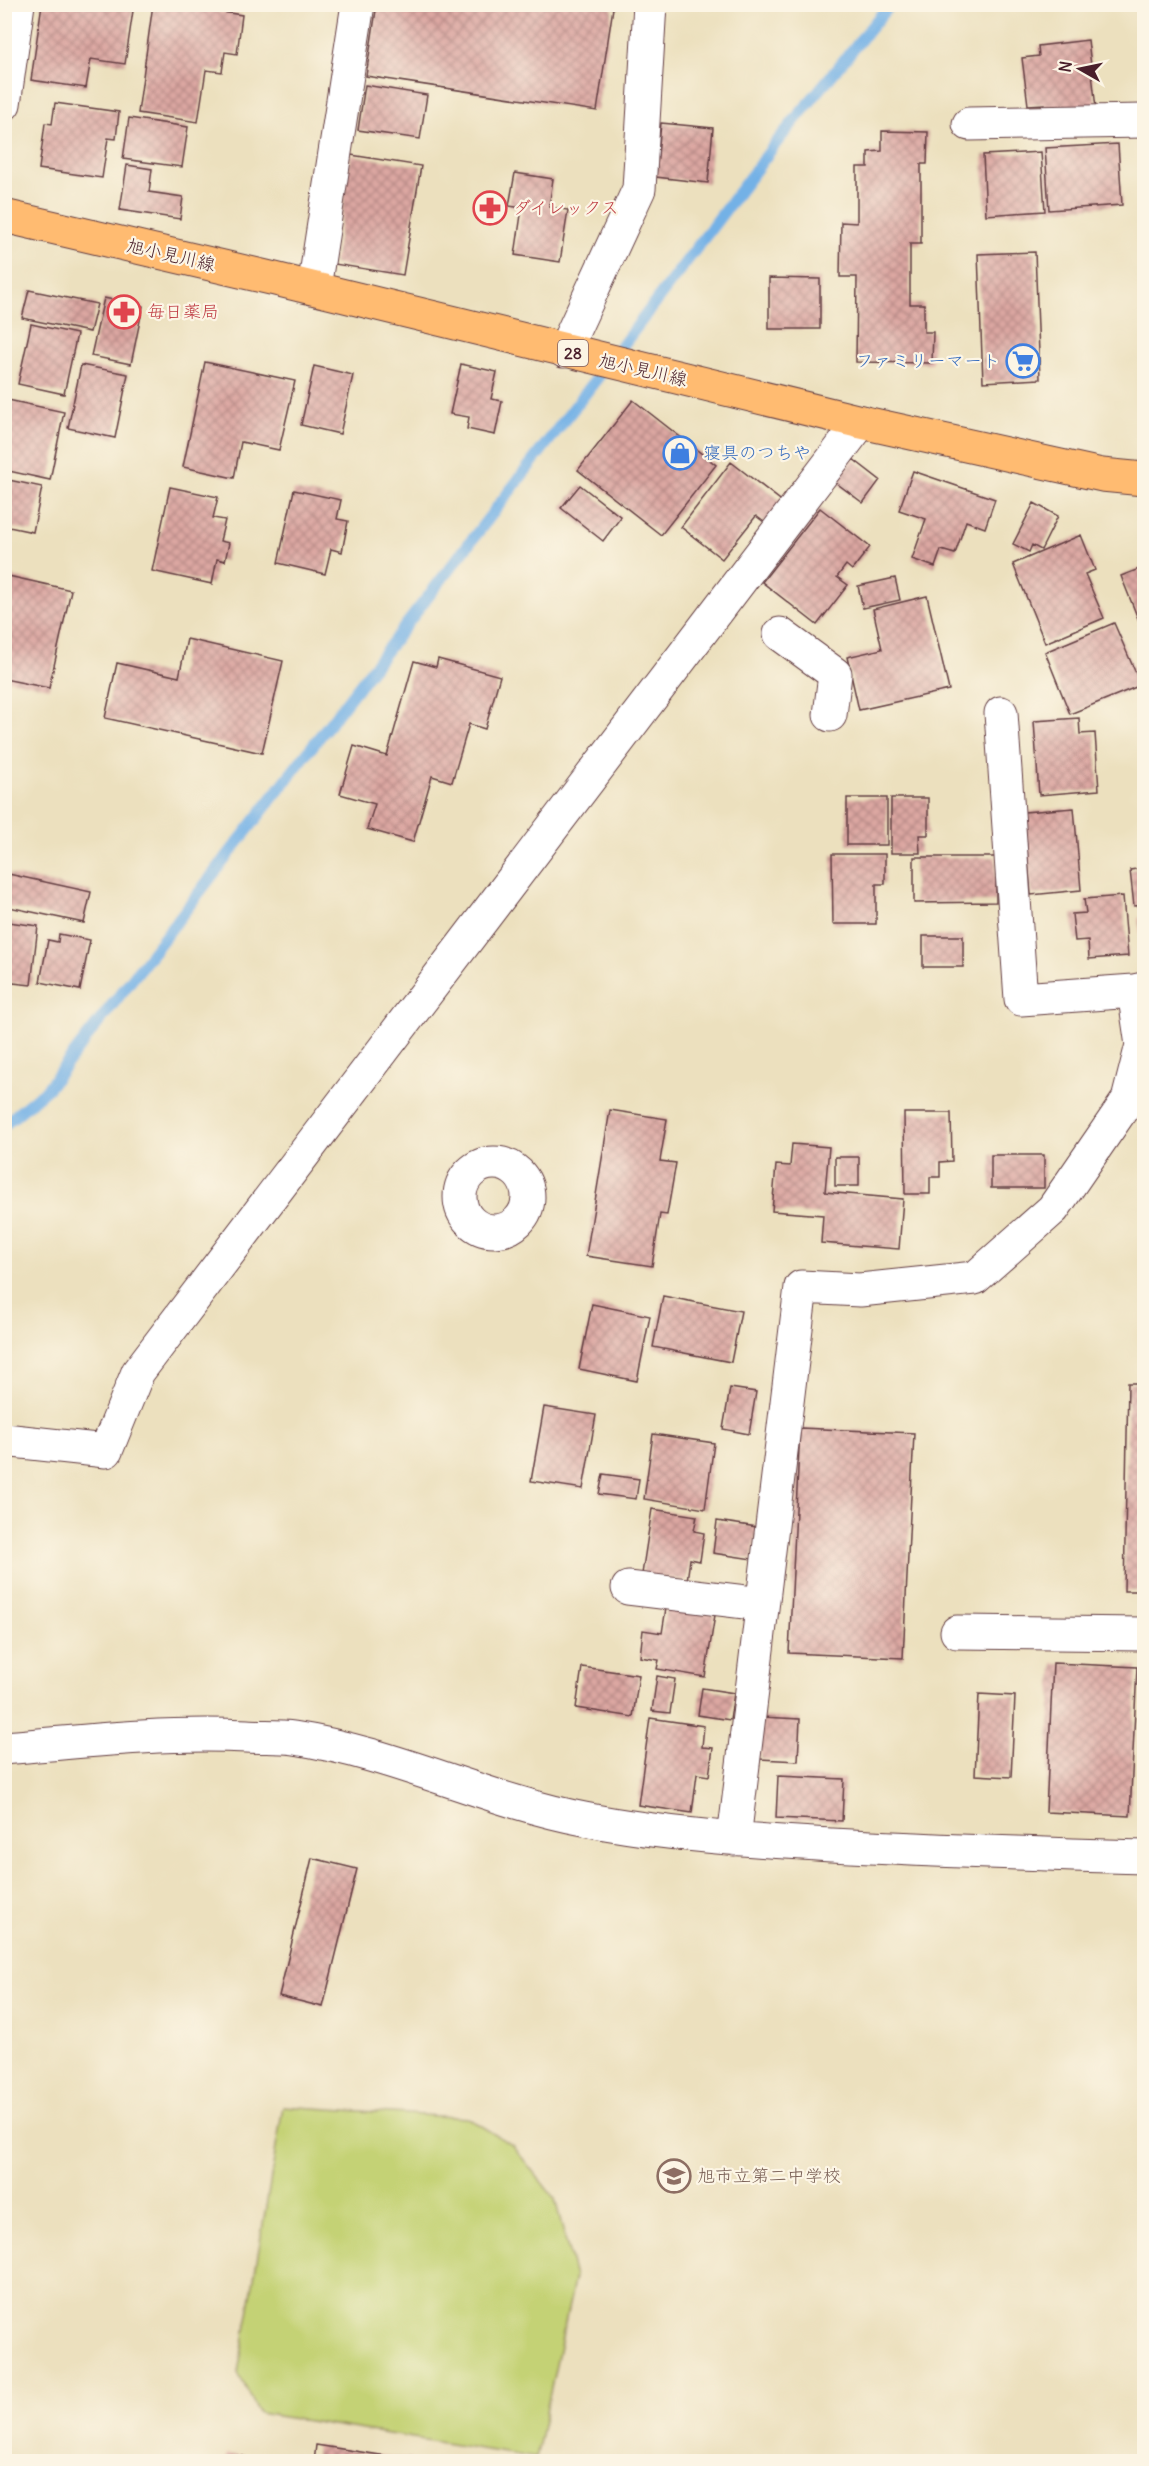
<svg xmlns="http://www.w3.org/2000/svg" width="1149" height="2466" font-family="Delius,'Klee One',sans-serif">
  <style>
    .green { fill: #c4d274; stroke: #877850; stroke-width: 1.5 }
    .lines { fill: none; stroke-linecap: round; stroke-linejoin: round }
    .stream { stroke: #73b1e6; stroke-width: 12 }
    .building { fill: url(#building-cross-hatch) }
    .minor-casing { stroke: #623c41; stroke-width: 35 }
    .major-casing { stroke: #623c41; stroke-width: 35 }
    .minor { stroke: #fff; stroke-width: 33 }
    .major { stroke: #ffbb71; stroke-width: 33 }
    .labels { text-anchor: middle; stroke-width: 4.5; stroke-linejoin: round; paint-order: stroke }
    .shield { fill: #fcf5e5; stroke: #7f5f63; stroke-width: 1.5 }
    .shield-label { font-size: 16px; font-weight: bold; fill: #4a1f2b }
    .health-label { font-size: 18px; fill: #be3a42; stroke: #fcf5e5; text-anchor: start }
    .street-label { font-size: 18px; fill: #4a1f2b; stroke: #fcf5e5 }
    .shop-label { font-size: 18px; fill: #366cbe; stroke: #fcf5e5; text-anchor: end }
    .education-label { font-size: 18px; fill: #785e54; stroke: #fcf5e5; text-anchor: start }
  </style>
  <defs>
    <pattern id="building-cross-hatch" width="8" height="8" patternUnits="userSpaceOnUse" patternTransform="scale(1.5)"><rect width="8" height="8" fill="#dca7a2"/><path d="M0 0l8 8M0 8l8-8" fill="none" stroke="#b48784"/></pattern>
  </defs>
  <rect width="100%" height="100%" fill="#fcf5e5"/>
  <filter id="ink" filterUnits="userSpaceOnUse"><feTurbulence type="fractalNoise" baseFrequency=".0167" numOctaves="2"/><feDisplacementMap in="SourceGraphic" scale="12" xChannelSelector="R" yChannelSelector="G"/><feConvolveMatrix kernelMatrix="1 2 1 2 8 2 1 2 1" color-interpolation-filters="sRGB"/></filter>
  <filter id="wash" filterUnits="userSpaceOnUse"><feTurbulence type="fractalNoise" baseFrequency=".008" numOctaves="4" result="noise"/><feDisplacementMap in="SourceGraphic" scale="24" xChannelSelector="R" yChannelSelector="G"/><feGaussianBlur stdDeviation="1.35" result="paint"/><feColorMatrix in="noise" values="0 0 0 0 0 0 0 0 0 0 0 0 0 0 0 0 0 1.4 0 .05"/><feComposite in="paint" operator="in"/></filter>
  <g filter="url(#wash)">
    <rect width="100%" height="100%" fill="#ece0be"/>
    <path class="green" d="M283,2106L468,2118L512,2145L555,2199L575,2277L536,2458L259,2413L238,2373Z"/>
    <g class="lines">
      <path class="stream" d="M4,1125L47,1089L632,333L776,143L890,4"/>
    </g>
    <g id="blocks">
      <path class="building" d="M42,4H134L125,64L91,59L86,88L31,80Z
        M153,4H168L242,15L237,54L225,52L222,72L206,70L198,122L138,113Z
        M377,4H593L613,8L597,111L366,76Z
        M1088,40L1096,108L1046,114L1044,104L1028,105L1022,58L1039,56L1038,46Z
        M365,85L427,95L420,139L358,130Z
        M55,103L119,112L116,139L108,138L102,178L39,169L45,123L52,124Z
        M129,118L188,127L182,167L123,159Z
        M661,123L713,128L708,183L656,177Z
        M882,131L928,132L927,164H921V244H910V304H924V332H933L932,363L856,362L857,277H840L841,222L857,223V167H868V152L882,151Z
        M1118,144L1122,205L1049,210L1045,148Z
        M1041,152L1045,211L986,215L983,155Z
        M351,155L421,166L403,275L334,264Z
        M127,165L152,169L149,192L183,197L180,219L120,210Z
        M515,173L553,179L549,207L568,210L560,262L515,255L522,208L509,206Z
        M1035,252L1040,379L983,382L978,254Z
        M769,278L820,279V329H769Z
        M29,290L97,304L90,332L22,318Z
        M104,298L143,306L131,364L91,356Z
        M31,324L77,334L64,394L18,384Z
        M205,362L295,381L279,450L241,442L234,478L183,467Z
        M461,364L497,372L491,399L502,401L495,435L467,429L469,417L450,414Z
        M81,365L128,374L115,438L68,428Z
        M314,366L353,375L340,434L301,425Z
        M8,400L64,412L50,480L4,470V417Z
        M633,400L716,465L661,535L578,470Z
        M853,459L880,480L863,503L835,482Z
        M731,462L784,503L768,525L756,516L722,559L681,527Z
        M913,471L995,499L985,528L966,521L955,554L941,550L935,567L912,559L926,519L899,510Z
        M4,479L42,487L33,532L4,526Z
        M580,485L621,517L603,541L561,508Z
        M170,487L218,497L213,518L225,520L220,541L229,543L225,561L217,559L212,584L152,571Z
        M294,490L341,500L337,519L348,521L342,552L331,549L325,574L278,563Z
        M1034,503L1058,516L1041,550L1032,545L1029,552L1013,544Z
        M820,508L870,547L852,570L846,565L837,577L848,585L817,625L762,582Z
        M1081,535L1095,570L1085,574L1104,618L1045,643L1013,564Z
        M1144,567V625L1141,626L1121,576Z
        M4,575L71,590L49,688L4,679Z
        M895,578L900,600L863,608L858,586Z
        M927,596L949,690L859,710L847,657L882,649L873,609Z
        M1114,623L1141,685L1070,714L1045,652Z
        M187,639L283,661L262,753L105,718L117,663L179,677Z
        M438,659L500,676L485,729L469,724L452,782L432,776L413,842L367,829L375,804L340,794L354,746L387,756L414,661L436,667Z
        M1079,718L1080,734L1095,733L1099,790L1039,795L1034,721Z
        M847,798H887V845H847Z
        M891,798H928V835H919L920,853H891Z
        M1074,808L1081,890L1031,895L1024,812Z
        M832,854H885V884H876V924H833Z
        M914,857H996V902L914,903Z
        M1144,868V905L1134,906L1130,870Z
        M4,873L91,892L84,923L4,906Z
        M1123,896L1128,956L1089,959L1088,940L1075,941L1072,914L1086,913L1084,899Z
        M1144,917V953H1143L1138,918Z
        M8,922L38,926L31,985L4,982Z
        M59,934L90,940L80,990L40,982L48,940L58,942Z
        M923,936H963V967H923Z
        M610,1110L667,1119L660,1161L676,1163L667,1215L660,1214L652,1266L586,1256Z
        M904,1113H951L952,1161L940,1162V1177H930V1194H905Z
        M792,1144L829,1147L825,1192L903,1199L899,1249L821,1243L823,1215L772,1211L776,1165L790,1166Z
        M991,1155H1044V1188H991Z
        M835,1157H859V1186H835Z
        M663,1296L741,1311L731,1362L653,1347Z
        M592,1304L650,1316L637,1381L579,1369Z
        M1128,1383H1144V1591H1124Z
        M730,1388L756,1392L749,1434L723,1429Z
        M544,1407L596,1415L583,1489L531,1481Z
        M800,1428L914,1433L903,1658L789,1653Z
        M653,1434L714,1443L705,1509L644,1499Z
        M603,1474L639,1479L636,1499L599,1494Z
        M652,1509L697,1516L694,1531L704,1533L700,1561L690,1559L687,1581L642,1574Z
        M717,1521L757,1527L752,1559L713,1553Z
        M666,1608L715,1615L705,1677L657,1669L659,1660L640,1657L643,1630L662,1633Z
        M1053,1663L1137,1667L1130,1816L1046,1812Z
        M582,1667L639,1675L633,1717L576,1708Z
        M657,1676L675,1679L670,1713L652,1711Z
        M702,1688L734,1693L730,1720L698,1715Z
        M979,1694L1015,1696L1011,1777L975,1775Z
        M762,1717L800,1719L798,1761L760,1759Z
        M650,1718L704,1726L702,1747L713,1748L709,1776L697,1774L692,1813L638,1805Z
        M778,1776L844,1779L842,1821L776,1818Z
        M312,1858L357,1869L323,2007L279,1996Z
        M316,2445L412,2460V2462H314Z
        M227,2454L268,2460V2462H226Z"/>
    </g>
  </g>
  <g filter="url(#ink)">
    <use href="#blocks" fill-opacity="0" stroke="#623c41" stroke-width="1.5"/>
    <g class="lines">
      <g class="minor-casing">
        <path id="minor" d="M4,104L18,4
          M969,124L1144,121
          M314,288L358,4
          M564,351L639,189L650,4
          M780,634L835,674L830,715
          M1001,713L1021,999L1134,991
          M460 1197a34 34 0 1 1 68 0a34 34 0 1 1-68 0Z
          M4,1440L106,1451L138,1372L861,422
          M628,1588L762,1604
          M957,1632L1144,1634
          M4,1748C85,1741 166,1732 247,1736C263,1737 279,1736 294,1738C394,1753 485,1800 584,1819C665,1835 749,1840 832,1845C936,1851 1040,1854 1144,1857
          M734,1839L801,1287L860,1290L975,1278L1053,1209L1128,1100L1142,1045L1134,991L1144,989"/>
      </g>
      <g class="major-casing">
        <path id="major" d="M4,216L275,279L861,422L1102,475L1144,479"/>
      </g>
      <use href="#minor" class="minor"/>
      <use href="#major" class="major"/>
    </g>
  </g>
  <defs>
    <g id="pharmacy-ring" transform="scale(1.725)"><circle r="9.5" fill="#fcf5e5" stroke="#e0444e" stroke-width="1.5"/><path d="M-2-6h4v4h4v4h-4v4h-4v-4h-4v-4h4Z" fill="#e0444e"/></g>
    <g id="supermarket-ring" transform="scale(1.725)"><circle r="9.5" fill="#fcf5e5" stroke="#3f7fe0" stroke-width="1.5"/><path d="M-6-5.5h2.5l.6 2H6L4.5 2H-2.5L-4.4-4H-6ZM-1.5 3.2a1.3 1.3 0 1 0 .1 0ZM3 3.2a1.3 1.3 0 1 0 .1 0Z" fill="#3f7fe0"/></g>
    <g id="shop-ring" transform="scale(1.725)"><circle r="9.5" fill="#fcf5e5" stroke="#3f7fe0" stroke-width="1.5"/><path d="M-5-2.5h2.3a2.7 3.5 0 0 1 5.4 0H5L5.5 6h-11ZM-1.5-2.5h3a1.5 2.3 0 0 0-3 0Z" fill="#3f7fe0"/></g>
    <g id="school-ring" transform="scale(1.725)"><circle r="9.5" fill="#fcf5e5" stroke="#8d6e63" stroke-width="1.5"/><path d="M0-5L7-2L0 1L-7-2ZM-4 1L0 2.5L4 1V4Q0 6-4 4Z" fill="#8d6e63"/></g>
  </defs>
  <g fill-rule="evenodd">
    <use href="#pharmacy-ring" x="490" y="208"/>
    <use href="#pharmacy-ring" x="124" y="312"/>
    <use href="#supermarket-ring" x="1023" y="361"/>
    <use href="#shop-ring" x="680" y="453"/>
    <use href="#school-ring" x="674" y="2176"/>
  </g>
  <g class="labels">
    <rect class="shield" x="558" y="340" width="30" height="26" rx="4.5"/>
    <g class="shield-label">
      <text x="573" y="359">28</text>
    </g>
    <g class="health-label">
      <text x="513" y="214">ダイレックス</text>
      <text x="147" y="318">毎日薬局</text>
    </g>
    <g class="street-label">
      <text transform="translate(171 255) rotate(13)" y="6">旭小見川線</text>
      <text transform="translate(643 370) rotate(13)" y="6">旭小見川線</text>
    </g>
    <g class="shop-label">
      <text x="1000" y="367">ファミリーマート</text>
      <text x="703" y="459" text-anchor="start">寝具のつちや</text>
    </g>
    <g class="education-label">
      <text x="697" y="2182">旭市立第二中学校</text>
    </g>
  </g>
  <rect width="1149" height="2466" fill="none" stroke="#fcf5e5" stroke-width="24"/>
  <g transform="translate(1080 69) rotate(279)" stroke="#fcf5e5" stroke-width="4.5" paint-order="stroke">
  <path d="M0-4.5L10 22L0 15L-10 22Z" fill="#4a1f2b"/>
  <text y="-9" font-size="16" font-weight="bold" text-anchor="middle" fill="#4a1f2b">N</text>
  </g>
</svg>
